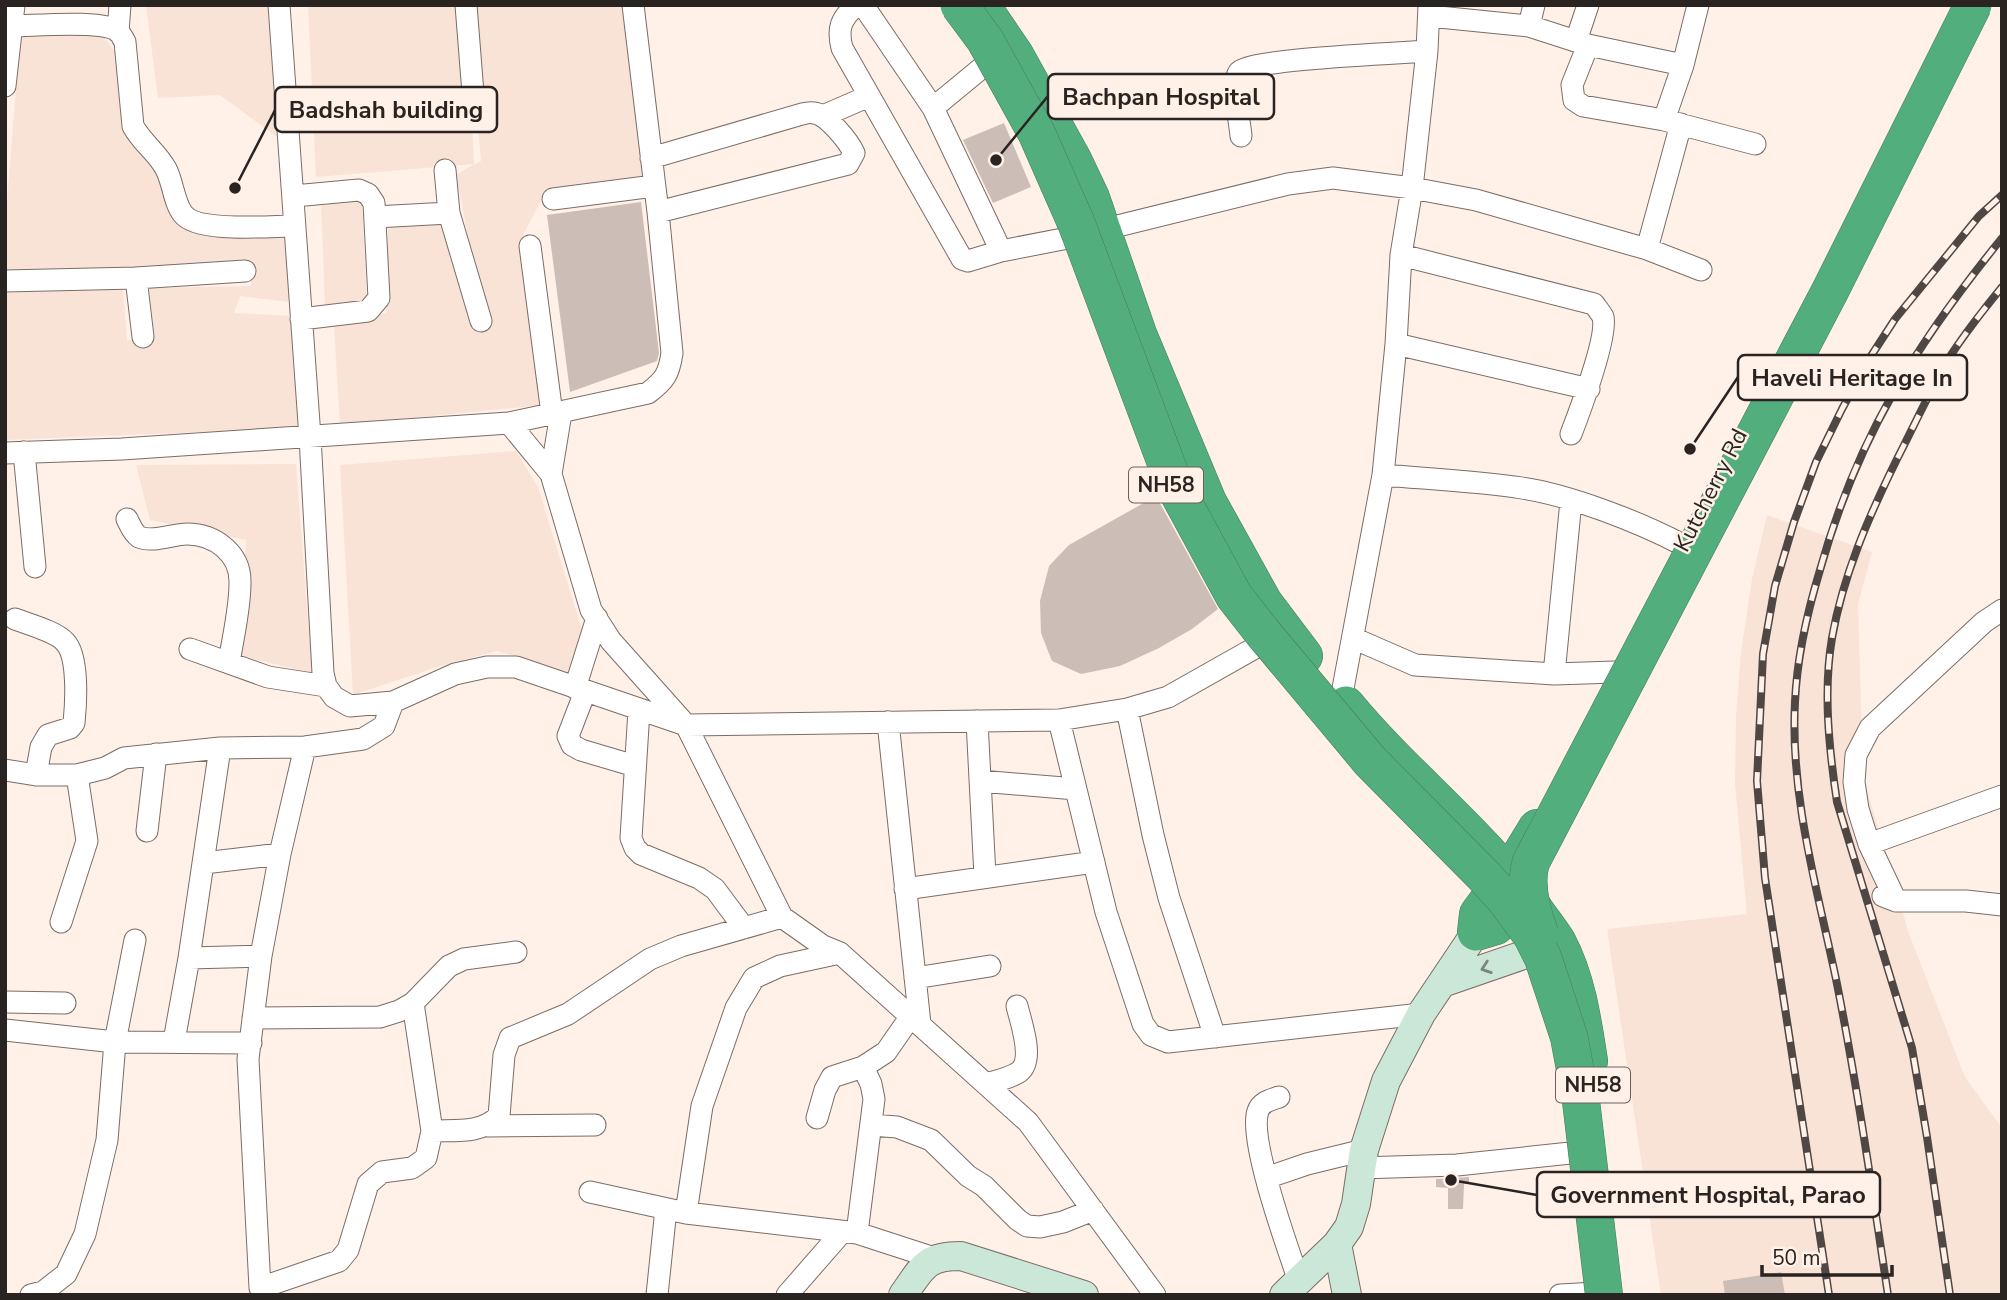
<svg xmlns="http://www.w3.org/2000/svg" width="2007" height="1300" font-family="'Nunito Sans',sans-serif">
  <style>
    .built { fill: #f9e3d6 }
    .building { fill: #cdbdb7 }
    .lines { fill: none; stroke-linecap: round; stroke-linejoin: round }
    .street-casing { stroke: #7a6d66; stroke-width: 23 }
    .secondary-casing { stroke: #7a6d66; stroke-width: 30 }
    .highway-casing { stroke: #447d5d; stroke-width: 38 }
    .street { stroke: #fff; stroke-width: 21 }
    .secondary { stroke: #cbe7d8; stroke-width: 28 }
    .highway { stroke: #53ae7d; stroke-width: 37 }
    .rail-casing { stroke: #4f4744; stroke-width: 8 }
    .rail { stroke: #fff0e8; stroke-width: 5; stroke-dasharray: 16; stroke-linecap: butt }
    .highway-bridge-casing { stroke: #447d5d; stroke-width: 38; stroke-linecap: butt }
    .highway-bridge { stroke: #53ae7d; stroke-width: 37 }
    .oneway { stroke: #7a857c }
    .labels { text-anchor: middle; stroke-width: 5; stroke-linejoin: round; paint-order: stroke }
    .shield { fill: #fff0e8; stroke: #69605d; stroke-width: 2 }
    .shield-label { font-size: 21px; font-weight: bold; fill: #292321 }
    .street-label { font-size: 23px; fill: #292321; stroke: #fff0e8 }
    .leader { fill: none; stroke: #292321; stroke-width: 2.5 }
    .callout-dot { fill: #292321; stroke: #fff0e8; stroke-width: 2.5 }
    .callout { fill: #fff0e8; stroke: #292321; stroke-width: 2.5 }
    .callout-label { font-size: 24px; text-anchor: middle; font-weight: bold; fill: #292321 }
  </style>
  <rect width="100%" height="100%" fill="#fff0e8"/>
  <path class="built" d="M146,5H268L277,137L220,95L158,98Z
    M308,5H466L474,165L481,161L468,5H625L644,176L547,189L521,239L543,405L340,425L334,327L386,313L388,225L440,222L468,292L486,327L456,175L474,164L316,177Z
    M102,35L115,52L152,162L187,231L286,236L290,302L240,296L234,313L293,316L299,428L5,440V293L123,288L127,341L154,335L149,288L251,286L252,262L5,273V228L20,36Z
    M321,201L362,202L367,300L325,306Z
    M516,451L538,487L582,630L568,672L497,651L434,668L353,695L340,465Z
    M296,464L312,673L241,656L246,540L150,520L136,465Z
    M1767,515L1872,552L1858,604L1863,776L1909,934L1965,1077L2002,1128V1295H1661L1607,929L1747,914L1735,784L1736,717L1741,653L1752,579Z"/>
  <path class="building" d="M1004,123L1031,187L993,203L963,140Z
    M641,202L659,353L657,361L570,392L547,215Z
    M1156,496L1218,609L1192,629L1159,648L1120,666L1081,674L1052,661L1041,633L1040,601L1049,566L1069,545Z
    M1469,1177V1184H1464L1463,1209H1448V1188L1436,1187V1179Z
    M1781,1272L1785,1295H1725L1723,1281Z"/>
  <g class="lines">
    <g class="street-casing">
      <path id="street" d="M279,5L310,437L323,673L326,686L334,697L350,706L393,702L455,674L487,667H516L686,725L782,917L823,946L840,953L1028,1122L1155,1295
        M466,5L474,106
        M856,5C841,19 837,28 842,48L962,259L968,261L1001,251L1073,237L1288,184L1333,178L1412,188L1476,200L1647,249L1701,270
        M863,5L933,108L1001,251
        M1429,16L1529,26L1588,45L1683,65L1664,120
        M13,26C34,26 104,19 119,32C121,35 123,38 125,42L133,126C142,143 157,152 166,169C173,182 174,203 183,214C197,233 270,226 294,226
        M1529,26L1534,5
        M118,32L120,5
        M1576,41L1588,5
        M1588,45L1572,85L1574,100L1583,106L1664,120L1755,144
        M1683,65L1698,5
        M5,86L14,5
        M933,108L990,61
        M823,116L869,96
        M1241,136C1240,122 1231,83 1239,72C1249,59 1401,53 1427,51
        M651,158L802,114C806,113 810,112 814,113C827,114 849,142 854,153L848,164L658,212
        M445,170L449,213L481,321
        M294,196L359,190L368,194L374,203L379,298L368,311L301,319
        M553,199L654,186
        M375,217L449,213
        M530,246L552,414
        M1647,249L1681,124
        M1401,255L1594,304C1596,307 1601,313 1603,317C1608,337 1579,413 1571,434
        M136,278L143,337
        M5,281L136,278L245,271
        M1396,344L1589,389
        M509,423L551,474L591,610L611,641L686,725L1059,720L1127,709L1168,697L1276,636
        M24,452L35,567
        M5,453L122,449L509,423L648,393C665,380 669,374 672,353L658,212L633,5
        M551,474L561,413
        M1383,475C1429,479 1476,481 1522,488C1570,495 1639,522 1683,545
        M127,519C130,525 133,533 139,537C153,543 173,534 187,534C215,534 241,554 240,583C240,609 233,637 229,663
        M15,619C28,624 57,632 65,642C79,656 76,704 74,723L70,728L48,735L41,747L36,775
        M1353,638L1415,665L1554,674L1615,672
        M190,649L268,677L326,686
        M1554,674L1571,501
        M575,688L597,618
        M585,692L568,736L572,745L581,750L635,766
        M1341,699L1383,475L1396,344L1401,255L1412,188L1427,51L1429,5
        M1127,709L1153,835L1169,898L1215,1037
        M639,710L631,838L635,848L641,854L699,878L715,889L744,928
        M1059,720L1106,912L1143,1024L1151,1035L1168,1042L1421,1014
        M977,721L985,876
        M888,722L920,1024
        M305,747L280,854L261,956L248,1059L260,1288L339,1261L348,1250L368,1184L382,1172L412,1168L426,1158L432,1131L413,1003
        M220,748L189,958L261,956
        M5,770L36,775H77L105,768L124,758L220,748L305,747L363,739L384,726L393,702
        M980,781L1076,789
        M147,831L156,754
        M1869,844L2002,796
        M204,863L280,854
        M905,889L1094,862
        M1883,896L1896,901H1966L2002,905
        M1896,901L1869,844L1858,809L1854,782L1856,755L1870,728L1984,622L2002,610
        M61,922L87,841L77,775
        M915,978L990,966
        M5,1002L65,1003
        M253,1018L380,1017L399,1011L413,1003L449,966L464,959L516,952
        M5,1030L115,1042L251,1043
        M174,1041L189,958
        M986,1084C997,1081 1010,1078 1019,1072C1035,1060 1021,1023 1017,1006
        M1279,1097C1270,1100 1261,1102 1258,1111C1248,1139 1288,1249 1299,1281
        M817,1118L825,1090L832,1077L863,1067L886,1052L911,1016
        M871,1125L897,1127L931,1140L968,1176L984,1186L1018,1220L1027,1226L1040,1227L1063,1222L1093,1210
        M488,1126L595,1125
        M432,1131C457,1130 480,1134 499,1116L504,1055L510,1038L568,1014L650,959L681,946L782,917
        M1360,1168L1457,1165L1580,1152
        M1266,1178L1307,1164L1364,1150
        M590,1192L686,1213L857,1233L934,1258
        M686,1213L702,1106L736,1008L754,978L780,966L840,953
        M857,1233L874,1099L871,1084L863,1067
        M31,1295L43,1292L66,1274L85,1234L107,1140L115,1042L135,940
        M657,1295L666,1209
        M787,1295L842,1232
        M1560,1295L1596,1293"/>
    </g>
    <g class="secondary-casing">
      <path id="secondary" d="M1442,983L1558,943
        M1337,1244L1347,1295
        M903,1295C923,1267 925,1256 961,1256L1084,1295
        M1284,1295L1337,1244L1349,1227L1356,1204L1364,1150L1386,1081L1421,1014L1476,932"/>
    </g>
    <g class="highway-casing">
      <path id="highway" d="M981,5L1015,55L1073,160L1091,198L1138,334L1208,502L1264,603L1304,656
        M1346,705C1406,778 1483,835 1537,913C1544,923 1552,933 1558,943C1577,979 1583,1022 1589,1061
        M1527,881L1496,926L1476,932L1478,914L1515,864L1537,828"/>
    </g>
    <use href="#street" class="street"/>
    <use href="#secondary" class="secondary"/>
    <use href="#highway" class="highway"/>
    <g class="rail-casing">
      <path id="rail" d="M1829,1295L1765,878L1757,781L1763,654L1775,586L1794,522L1816,462L1842,409L1871,356L1895,319L1979,216L2002,195
        M1888,1295C1872,1189 1857,1084 1836,979C1817,888 1790,796 1795,702C1797,657 1807,613 1820,570C1857,438 1916,344 2002,238
        M1950,1295L1927,1137L1912,1048L1837,802C1829,749 1823,691 1832,638C1843,575 1869,516 1897,459C1915,424 1931,388 1951,355C1966,332 1984,309 2002,287"/>
    </g>
    <use href="#rail" class="rail"/>
    <g class="highway-bridge-casing">
      <path id="highway-bridge" d="M959,5L985,40L1037,134L1077,225L1175,487L1234,596L1263,633L1370,761L1485,877L1504,898L1532,936L1543,958L1569,1037L1581,1101L1604,1295
        M1540,934C1532,912 1524,885 1531,862L1830,291L1973,5"/>
    </g>
    <use href="#highway-bridge" class="highway-bridge"/>
  </g>
  <defs><path id="oneway-chevron" d="M-2-3.5L2.5 0L-2 3.5" fill="none" stroke-width="1.6" stroke-linecap="round" stroke-linejoin="round" transform="scale(1.75)"/></defs>
  <use class="oneway" href="#oneway-chevron" transform="translate(1486 968) rotate(161)"/>
  <g class="labels">
    <g class="shield">
      <rect x="1129" y="467.5" width="74" height="35" rx="5"/>
      <rect x="1556" y="1067.5" width="74" height="35" rx="5"/>
    </g>
    <g class="shield-label">
      <text x="1166" y="492">NH58</text>
      <text x="1593" y="1092">NH58</text>
    </g>
    <g class="street-label">
      <text transform="translate(1710 490) rotate(-63)" y="8">Kutcherry Rd</text>
    </g>
  </g>
  <path class="leader" d="M996 160L1048 96M235 188L275 110M1690 449L1738 377M1451 1180L1537 1195"/>
  <g class="callout-dot">
    <circle cx="996" cy="160" r="7"/>
    <circle cx="235" cy="188" r="7"/>
    <circle cx="1690" cy="449" r="7"/>
    <circle cx="1451" cy="1180" r="7"/>
  </g>
  <g class="callout">
    <rect x="1048" y="74" width="226" height="45" rx="7"/>
    <rect x="275" y="87" width="222" height="45" rx="7"/>
    <rect x="1738" y="355" width="229" height="45" rx="7"/>
    <rect x="1537" y="1172" width="343" height="45" rx="7"/>
  </g>
  <g class="callout-label">
    <text x="1161" y="105">Bachpan Hospital</text>
    <text x="386" y="118">Badshah building</text>
    <text x="1852" y="386">Haveli Heritage In</text>
    <text x="1708" y="1203">Government Hospital, Parao</text>
  </g>
  <rect width="2007" height="1300" fill="none" stroke="#292321" stroke-width="14"/>
  <path d="M1762 1265v10h130v-10" fill="none" stroke="#292321" stroke-width="3.5"/>
  <text x="1772" y="1265" font-size="21" fill="#292321" stroke="#fff0e8" stroke-width="5" paint-order="stroke">50 m</text>
</svg>
